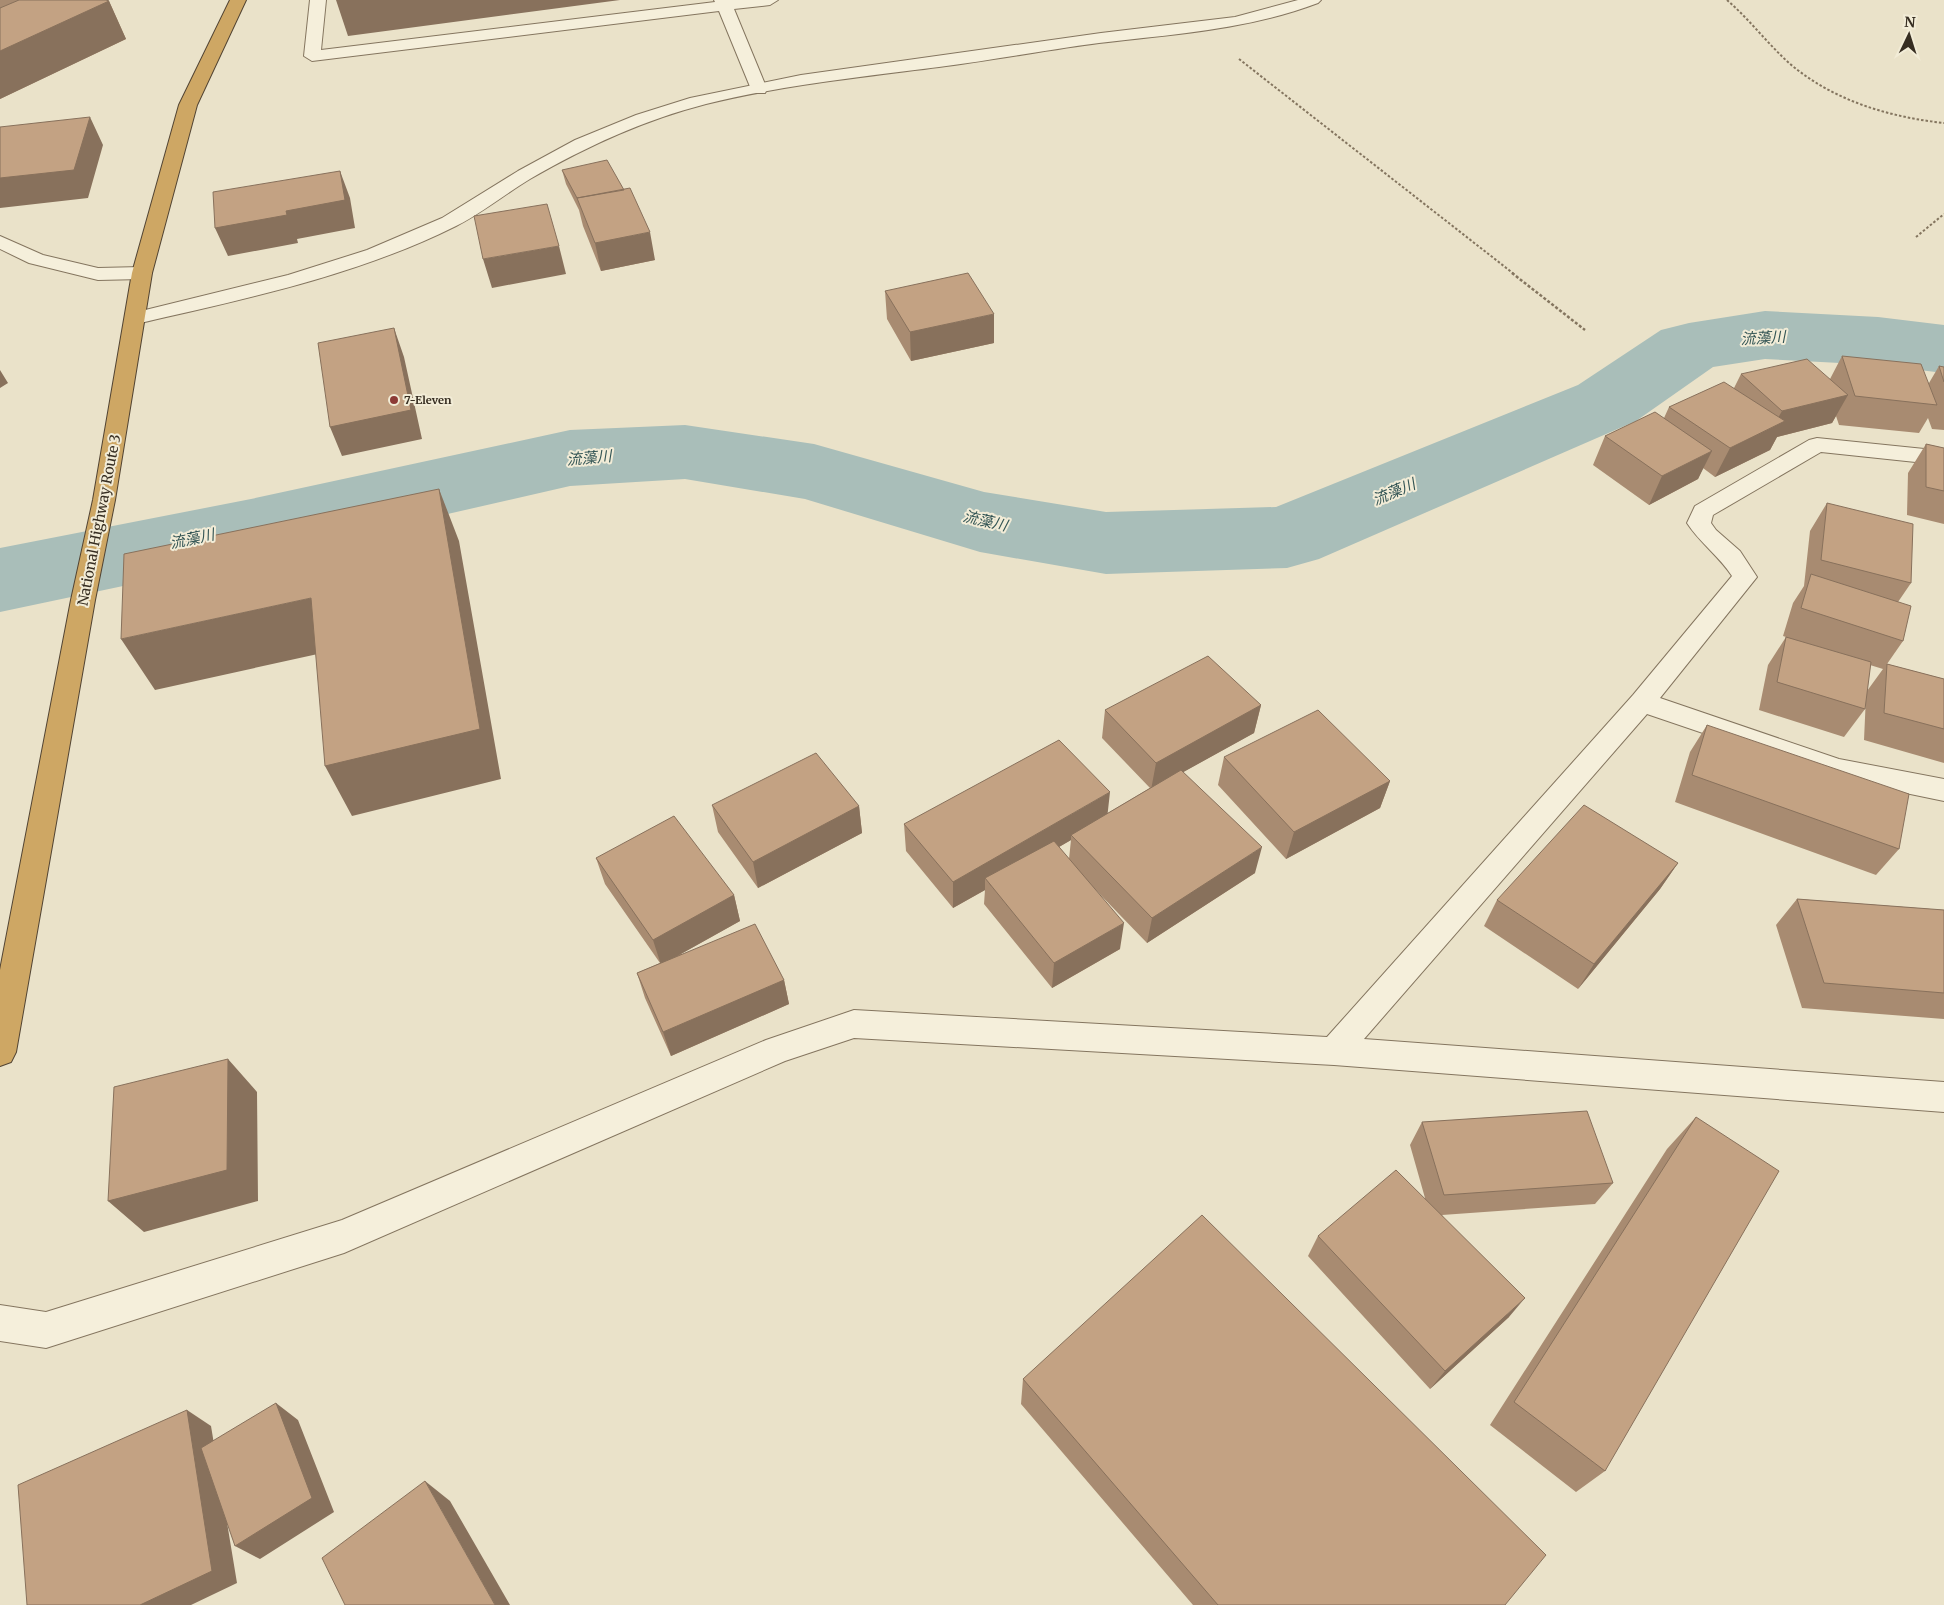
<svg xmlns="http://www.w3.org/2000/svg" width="1944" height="1605" font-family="Merriweather,'Noto Sans JP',serif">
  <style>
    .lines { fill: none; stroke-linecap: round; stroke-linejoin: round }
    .river { fill: #a9beb9; fill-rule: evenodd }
    .lane-casing { stroke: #84755f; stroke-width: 2 }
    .street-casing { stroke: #84755f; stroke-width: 2 }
    .highway-casing { stroke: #524433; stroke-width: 2 }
    .path-far1 { stroke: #84755f; stroke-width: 2; stroke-dasharray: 2.5 2; stroke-linecap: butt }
    .path { stroke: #84755f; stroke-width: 2.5; stroke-dasharray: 3 2; stroke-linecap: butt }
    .lane { fill: #f5efdb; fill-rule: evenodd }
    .street { fill: #f5efdb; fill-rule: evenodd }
    .highway { fill: #cea764; fill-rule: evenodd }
    .wall { fill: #a88b71; fill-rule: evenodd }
    .shaded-wall { fill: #88715c }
    .building { fill: #c3a283; stroke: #88715c }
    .poi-dot { fill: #8c3b36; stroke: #f2ecd7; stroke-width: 2 }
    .labels { text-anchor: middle; stroke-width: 4; stroke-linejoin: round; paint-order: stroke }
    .far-poi-label { font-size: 11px; font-weight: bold; fill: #362d21; stroke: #f2ecd7; text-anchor: start }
    .street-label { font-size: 14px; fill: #362d21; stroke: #f2ecd7 }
    .water-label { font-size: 15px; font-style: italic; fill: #325454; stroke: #f2ecd7 }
  </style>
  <rect width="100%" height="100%" fill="#eae2c9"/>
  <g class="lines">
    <path class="river" d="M1765,311L1878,317L1944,325V373L1878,365L1765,359L1713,367L1636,421L1319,559L1287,568L1106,574L980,552L805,499L685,479L570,486L251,559L0,612V548L251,499L570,430L685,425L814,444L984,492L1106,512L1276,507L1578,385L1661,330L1689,323Z"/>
    <g class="lane-casing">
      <path id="lane" d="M310,0H326L321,50L715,2L714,0H778L770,5L734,9L767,89L765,93H753L751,89L719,11L312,61L304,56Z"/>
    </g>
    <g class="street-casing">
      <path id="street" d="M1298,0H1321L1318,3C1247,30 1174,34 1099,43C1046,50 993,60 939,67C861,77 783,85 706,104C644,120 585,147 530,179C505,194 482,213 456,226C356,276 244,299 136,324L129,322L126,318L129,314L288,275L367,250L442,218L518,171L575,140L636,115L690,98L801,75L1101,33L1235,17Z
        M0,236L43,255L98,268L142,267L149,269L152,273L149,277L142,279L98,280L29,263L0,249Z
        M1817,438L1944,451V465L1821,452L1713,515L1711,523L1716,530L1740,551L1757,577L1660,698L1839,759L1944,779V801L1838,779L1647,714L1364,1039L1944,1082V1112L1334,1065L854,1038L785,1061L344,1253L46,1348L0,1341V1305L46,1312L342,1220L766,1040L854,1010L1327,1037L1633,695L1732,576C1719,556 1700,543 1687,523L1695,506L1809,440Z"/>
    </g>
    <g class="highway-casing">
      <path id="highway" d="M230,0H246L197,105L152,273L115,500L95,600L16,1052L11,1062L0,1066V970L71,600L93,500L132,273L179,105Z"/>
    </g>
    <path class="path-far1" d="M1727,0C1749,19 1767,43 1789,63C1832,100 1888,117 1944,123
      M1239,59L1514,274
      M1916,237L1944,214"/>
    <path class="path" d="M1512,273L1585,330"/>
    <use href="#lane" class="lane"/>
    <use href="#street" class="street"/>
    <use href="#highway" class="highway"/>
  </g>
  <path class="wall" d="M0,0H106L109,1L126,39L0,99Z
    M562,170L655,260L601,271L583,226L579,210L566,184Z
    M885,291L994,343L911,361L887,319Z
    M1842,356L1929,383L1939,366L1944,367V430L1932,429L1928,418L1919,433L1839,425L1836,416L1832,423L1777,437L1770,450L1715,477L1703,468L1698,479L1649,505L1593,465L1605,436L1664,418L1669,407L1734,388L1741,374L1830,379Z
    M1926,444L1944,448V524L1907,515L1908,473Z
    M1827,503L1911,583L1898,602L1903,641L1887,664L1944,679V763L1864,740L1866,696L1865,709L1844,737L1759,710L1768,665L1786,637L1795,640L1783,636L1793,603L1804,586L1810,531ZM1870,665L1883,669L1867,691Z
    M1261,705L1254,733L1183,772L1255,873L1147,943L1089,883L1120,949L1052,988L984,904L985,890L953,908L906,851L904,824L1108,813L1150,788L1102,738L1105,710ZM1071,840L1069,859L1059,847Z
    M1707,725L1899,849L1876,875L1675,802L1690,752Z
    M1224,757L1390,781L1380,808L1286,859L1218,785Z
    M712,805L859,806L862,833L758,888L718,832Z
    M596,858L734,895L740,921L681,954L784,980L789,1004L671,1056L645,998L637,973L660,963L605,884Z
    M1678,863L1660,889L1578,989L1484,926L1497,900Z
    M1797,899L1944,910V1019L1802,1008L1776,925Z
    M1696,1117L1605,1471L1576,1492L1490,1425L1667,1149Z
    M1422,1122L1613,1183L1595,1204L1442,1215L1509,1317L1430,1389L1308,1256L1318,1236L1425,1198L1410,1145Z
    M1023,1379L1505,1605H1193L1021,1404Z"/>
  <path class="shaded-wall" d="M336,0H620L348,36Z
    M109,1L126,39L0,99V51Z
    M90,117L103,145L88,198L0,208V178Z
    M340,171L350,198L355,228L297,239L298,243L228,256L215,228Z
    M650,232L655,260L601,271L595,243Z
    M559,246L566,274L492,288L483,259Z
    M994,314V343L911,361L910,332Z
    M394,328L404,357L422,439L342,456L330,427Z
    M0,370L8,383L0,388Z
    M1848,395L1832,423L1777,437L1770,450L1715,477L1730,448L1773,427L1782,411Z
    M1712,451L1698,479L1649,505L1662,476Z
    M439,489L459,541L501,779L352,816L325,766Z
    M311,598L336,650L155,690L121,639Z
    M1261,705L1254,733L1151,790L1156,763Z
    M1390,781L1380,808L1286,859L1294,832Z
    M1110,792L1107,819L1071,835V840L991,886L985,878V890L953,908V882Z
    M859,806L862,833L758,888L753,862Z
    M1262,847L1255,873L1147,943L1152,918Z
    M1678,863L1660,889L1578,989L1594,964Z
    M734,895L740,921L661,965L653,940Z
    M1124,923L1120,949L1052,988L1054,963Z
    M784,980L789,1004L671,1056L663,1032Z
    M228,1059L257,1092L258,1201L144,1232L108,1201Z
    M1525,1298L1509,1317L1430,1389L1445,1371Z
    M276,1403L298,1420L334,1512L260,1559L235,1546Z
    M187,1410L211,1426L237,1583L191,1605H140Z
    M425,1481L450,1501L510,1605H495Z"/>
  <path class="building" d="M19,0H106L109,1L0,51V8Z
    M90,117L74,170L0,178V127Z
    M607,160L624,190L577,198L562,170Z
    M340,171L345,200L286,211L287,215L215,228L213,192Z
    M630,188L650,232L595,243L577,198Z
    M547,204L559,246L483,259L474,216Z
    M968,273L994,314L910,332L885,291Z
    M394,328L411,410L330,427L318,343Z
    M1842,356L1921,364L1937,405L1855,396Z
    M1807,359L1848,395L1782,411L1741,374Z
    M1939,366L1944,367V382Z
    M1724,382L1785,421L1730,448L1669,407Z
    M1655,412L1712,451L1662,476L1605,436Z
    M1926,444L1944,448V491L1926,487Z
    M439,489L480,729L325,766L311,598L121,639L124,554Z
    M1827,503L1913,524L1911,583L1821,560Z
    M1811,574L1911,606L1903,641L1801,608Z
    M1786,637L1871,662L1865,709L1777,682Z
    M1208,656L1261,705L1156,763L1105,710Z
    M1887,664L1944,679V729L1884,713Z
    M1318,710L1390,781L1294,832L1224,757Z
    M1707,725L1909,794L1899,849L1692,775Z
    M1059,740L1110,792L953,882L904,824Z
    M816,753L859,806L753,862L712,805Z
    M1181,770L1262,847L1152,918L1071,835Z
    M1584,805L1678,863L1594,964L1497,900Z
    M674,816L734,895L653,940L596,858Z
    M1054,841L1124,923L1054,963L985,878Z
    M1797,899L1944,910V993L1824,983Z
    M755,924L784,980L663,1032L637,973Z
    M228,1059L227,1170L108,1201L114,1087Z
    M1587,1111L1613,1183L1444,1195L1422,1122Z
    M1696,1117L1779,1171L1605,1471L1514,1402Z
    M1396,1170L1525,1298L1445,1371L1318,1236Z
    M1202,1215L1546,1555L1505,1605H1218L1023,1379Z
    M276,1403L312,1498L235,1546L201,1448Z
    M187,1410L212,1571L140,1605H27L18,1485Z
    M425,1481L495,1605H345L322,1558Z"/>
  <circle class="poi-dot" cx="394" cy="400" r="5"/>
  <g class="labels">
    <g class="far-poi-label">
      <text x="404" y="404">7-Eleven</text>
    </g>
    <g class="street-label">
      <text transform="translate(99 520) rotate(-79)" y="5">National Highway Route 3</text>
    </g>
    <g class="water-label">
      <text transform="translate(1763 338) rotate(-3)" y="5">流藻川</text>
      <text transform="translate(589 458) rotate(-5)" y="5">流藻川</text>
      <text transform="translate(1394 492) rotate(-23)" y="5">流藻川</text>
      <text transform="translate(985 521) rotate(13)" y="5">流藻川</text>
      <text transform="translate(192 539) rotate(-12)" y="5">流藻川</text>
    </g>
  </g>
  <g transform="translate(1909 35) rotate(4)" stroke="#f2ecd7" stroke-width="4" paint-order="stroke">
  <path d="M0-4L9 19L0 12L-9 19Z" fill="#362d21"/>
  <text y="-8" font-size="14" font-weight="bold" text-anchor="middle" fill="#362d21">N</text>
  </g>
</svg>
